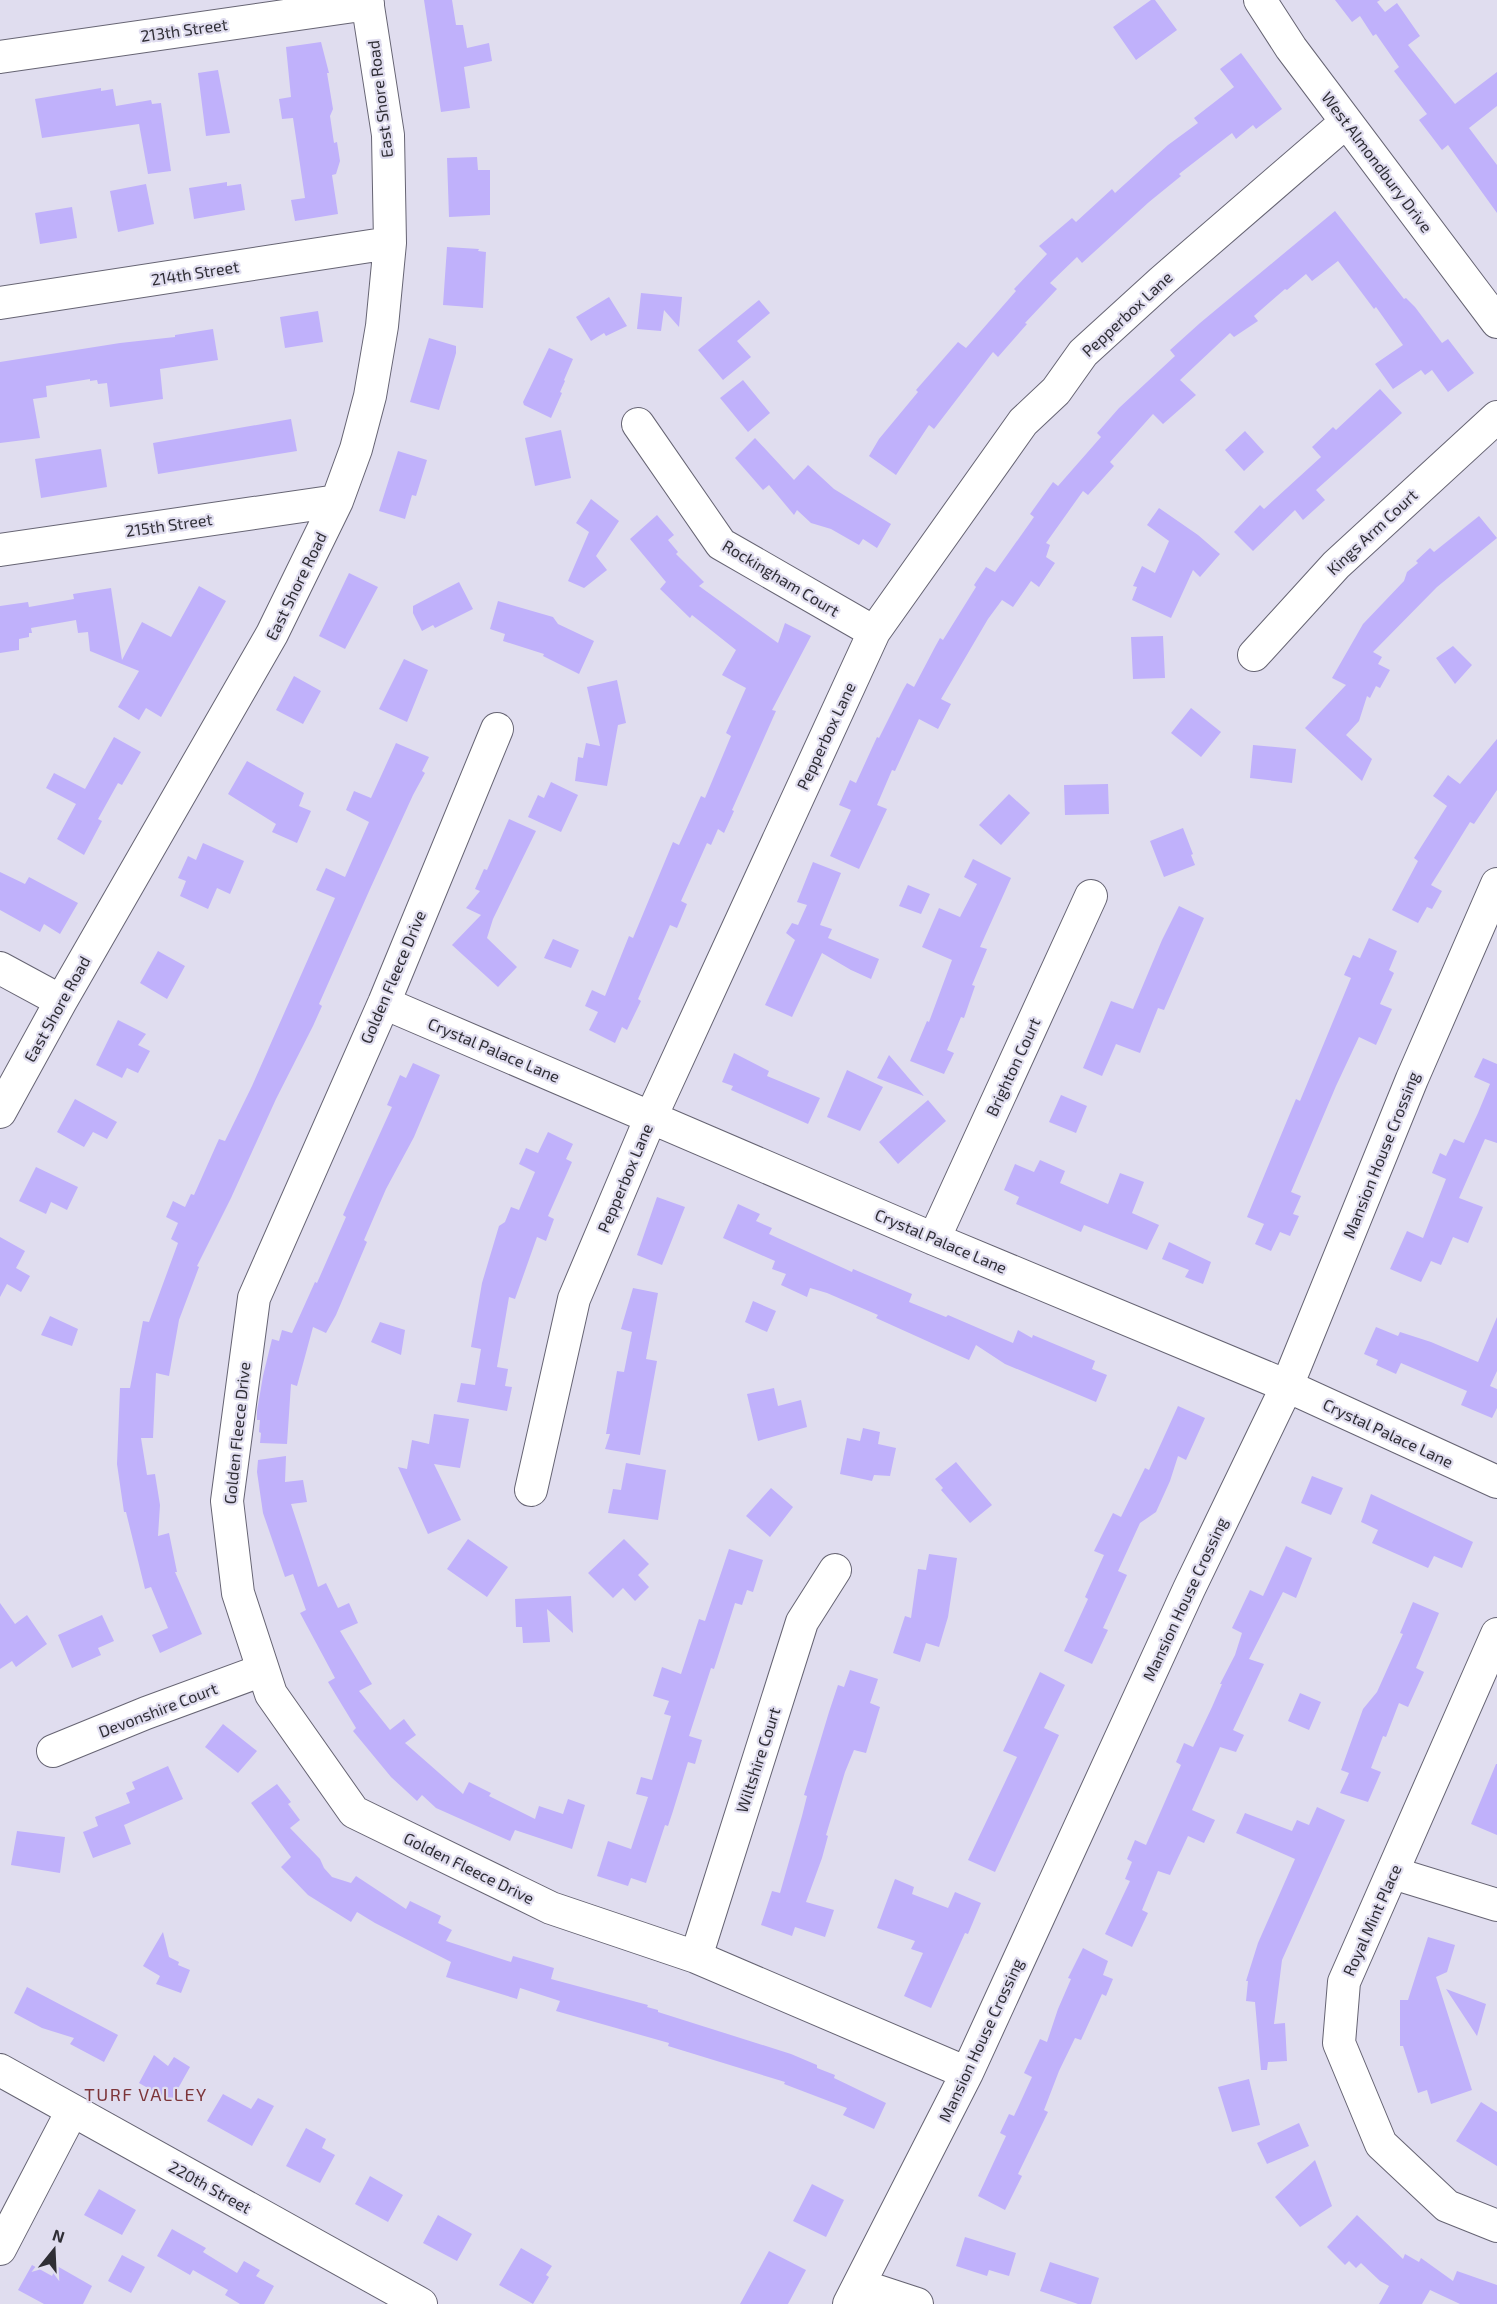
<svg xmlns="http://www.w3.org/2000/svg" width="1497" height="2304" font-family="'Exo 2',sans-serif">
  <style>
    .building { fill: #c0b1fb }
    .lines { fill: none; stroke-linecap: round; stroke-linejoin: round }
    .minor-casing { stroke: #666473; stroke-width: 34 }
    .minor { stroke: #fff; stroke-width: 32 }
    .labels { text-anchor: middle; stroke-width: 4.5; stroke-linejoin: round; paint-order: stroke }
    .street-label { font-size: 16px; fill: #2f2e35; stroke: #e0ddef }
    .neighbourhood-label { font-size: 18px; letter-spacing: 1.5px; fill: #7c3438; stroke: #e0ddef }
  </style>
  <rect width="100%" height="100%" fill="#e0ddef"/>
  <path class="building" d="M424,0H452L456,25H463L467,48L489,43L492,61L464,67L470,108L441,112Z
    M1151,0H1155L1177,30L1136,60L1113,27Z
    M1335,0H1380L1377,2L1385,12L1397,3L1420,36L1408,45L1455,104L1497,72V106L1469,128L1497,165V213L1448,145L1442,150L1419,120L1427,114L1394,71L1399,67L1376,34L1373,36L1360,16L1352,22Z
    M321,42L329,73H327L333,109L330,116L334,143L337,142L340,161L336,174L332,175L338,214L295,221L291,200L305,198L293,118L282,119L279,99L291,97L286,47Z
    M1241,53L1282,109L1256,129L1253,125L1236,139L1232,133L1179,174L1181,176L1149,202L1082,263L1077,257L1050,283L1057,289L1025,323L1027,324L998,357L993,352L934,429L929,425L896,475L869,456L879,439L918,392L916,390L958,342L966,348L1016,291L1014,289L1047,254L1039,246L1072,218L1076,222L1112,189L1115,193L1168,145L1198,123L1194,118L1234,87L1220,69Z
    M218,70L230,133L206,136L198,73Z
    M101,88V91L113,89L116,106L151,100L152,104L161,103L171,171L148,174L139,124L42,138L35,99Z
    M477,157L478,170H490V215L449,217L447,158Z
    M227,182V186L241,184L245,210L194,219L189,188Z
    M146,184L154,224L118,232L110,191Z
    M72,207L77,238L40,244L35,213Z
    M1335,211L1404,299L1406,298L1415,307L1442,343L1448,339L1474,373L1448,392L1432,370L1425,375L1421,370L1393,389L1375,364L1403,345L1376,307L1374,309L1338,261L1312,281L1306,274L1287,290L1285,289L1254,316L1258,321L1234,337L1230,333L1180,380L1196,395L1163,424L1153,414L1110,462L1114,466L1088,495L1083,491L1046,543L1050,545L1046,557L1055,563L1039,587L1031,581L1013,607L1002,600L988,619L941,699L951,704L938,729L919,719L895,771L892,770L877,805L887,809L859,869L830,856L851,810L839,805L850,780L856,783L877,737L879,738L903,690L907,683L914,687L935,647L940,638L943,640L976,587L974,585L986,567L995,572L1034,517L1030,514L1053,482L1058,486L1101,437L1097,433L1119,408L1175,356L1170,350L1200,323Z
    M447,247L479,249L478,251L486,252L483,308L443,305Z
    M641,293L682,297L679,327L664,310L661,331L637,329Z
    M609,297L627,326L606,336L604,333L591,341L576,317Z
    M759,300L770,313L737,341L751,357L723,380L698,350Z
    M318,311L323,342L285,348L280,317Z
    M213,329L218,360L160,369L163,399L110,407L107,383L98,384L97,380L90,381V379L46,386L47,397L33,399L40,438L0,443V362L120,343L175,337V335Z
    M429,338L456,346V353L439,410L410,402Z
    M549,348L573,359L564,380L565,381L560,392L562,393L551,418L524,405L523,402Z
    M743,380L770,413L748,432L720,398Z
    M1380,389L1402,413L1316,490L1325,500L1303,520L1295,510L1253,551L1234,532L1260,505L1264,509L1321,457L1312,447L1333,427L1336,430Z
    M291,419L297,451L158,474L153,443Z
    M561,430L571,478L535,486L525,438Z
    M1245,431L1264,452L1244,471L1225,450Z
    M755,438L794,480L808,465L834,489L891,524L877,548L863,539L859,545L831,529L811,523L797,510L794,515L769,485L763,490L735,458Z
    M101,449L107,487L41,498L35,459Z
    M398,451L427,460L416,496L412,495L405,519L379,511Z
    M591,499L619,521L596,556L607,570L584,588L568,581L589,532L576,523Z
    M1159,508L1198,535L1220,554L1200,577L1193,570L1171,618L1132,600L1137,587L1133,586L1142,566L1155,573L1169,541L1147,525Z
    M657,515L674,535L668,540L678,552L676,554L704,582L699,586L778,643L785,623L811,636L772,710L776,711L732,810L734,811L724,833L718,829L711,845L707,843L681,901L687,904L677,928L670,925L638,999L641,1001L627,1030L622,1027L615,1043L589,1030L598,1012L585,1006L592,990L605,996L629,936L633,938L673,842L679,845L701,796L705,798L731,736L726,733L746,688L722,675L736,650L692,615L690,618L660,589L666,582L630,539Z
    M1479,516L1497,538L1437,587L1373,652L1382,657L1378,664L1390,670L1380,688L1376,686L1370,698L1367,696L1359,721L1346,735L1372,759L1362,781L1305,728L1346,685L1332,678L1363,624L1404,581L1407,572L1418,563L1416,561L1430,548L1434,552Z
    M349,573L378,587L345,649L319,636Z
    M459,582L473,609L435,628L433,625L422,631L413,613V606Z
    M199,586L226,601L161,717L146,708L139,720L118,707L139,671L90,651L88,632L78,633L76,620L31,628L32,633H29V637L19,639V650L0,653V606L28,602L29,607L74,599L73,594L111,588L122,660L142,622L171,637Z
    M498,601L553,617L558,624L594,641L579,674L543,656L544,654L503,641L505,634L490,629Z
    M1163,636L1165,678L1133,679L1131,637Z
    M1453,646L1472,665L1455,684L1436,658Z
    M404,659L428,670L407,722L379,709Z
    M294,676L321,691L303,724L276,710Z
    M617,680L626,723L618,725L607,786L575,781L578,757L583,758L586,743L600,746L587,687Z
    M1191,708L1221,732L1201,757L1171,733Z
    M114,737L141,752L122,785L118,783L98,819L102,821L84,855L57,839L76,804L46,788L54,773L85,789Z
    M1497,739V790L1474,824L1470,822L1441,869L1431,885L1442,891L1432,909L1427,907L1418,923L1392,910L1418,861L1414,858L1447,806L1433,796L1448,775L1460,784Z
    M396,743L429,757L422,771L425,773L413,795L370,889L319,1004L322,1006L313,1026L276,1099L231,1198L197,1266L199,1267L179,1320L169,1376L156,1373L153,1438H141L147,1475L155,1474L160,1505L158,1536L169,1533L177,1572H175L202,1634L160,1653L152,1635L168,1628L151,1587L145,1589L126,1512H124L117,1464L120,1388H130L143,1321L149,1322L178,1243L171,1239L178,1223L166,1217L173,1201L185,1207L191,1194L194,1195L219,1139L225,1141L252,1086L335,898L316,890L326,868L345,877L369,822L346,810L354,791L371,798Z
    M1253,745L1296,749L1292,783L1250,778Z
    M247,761L304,793L299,806L311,811L297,843L272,832L276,824L228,794Z
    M551,782L578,795L561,832L528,817L538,795L544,798Z
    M1108,784L1109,814L1065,815L1064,785Z
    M1009,794L1030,813L1001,845L979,825Z
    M509,819L536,831L493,919L487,938L517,967L498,987L452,945L481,915L466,908L480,891L475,889L484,869L487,870Z
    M1183,828L1193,854L1191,855L1195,865L1164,877L1150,841Z
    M203,843L244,861L230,894L217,888L208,909L180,896L186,881L178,878L188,856L196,860Z
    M973,859L1011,878L980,947L987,949L972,985L975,986L964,1018L961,1017L947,1050L954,1053L944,1074L910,1061L927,1021L929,1022L952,960L922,947L939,908L960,917L977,884L964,877Z
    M813,862L841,873L820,925L832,929L828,938L879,959L871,979L851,970L822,953L792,1017L765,1005L795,940L786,933L792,923L798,925L807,905L797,902Z
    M0,872L25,884L29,877L78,903L60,934L44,924L40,932L0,910Z
    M908,885L930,894L921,914L899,906Z
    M1179,906L1204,918L1164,1010L1158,1008L1140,1053L1116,1044L1102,1076L1083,1068L1111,1001L1133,1009L1162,940Z
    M1369,938L1397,951L1389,970L1394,973L1380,1004L1392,1009L1376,1045L1359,1037L1336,1086L1291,1192L1301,1196L1293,1214L1299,1216L1290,1236L1280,1232L1271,1251L1255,1244L1264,1224L1247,1217L1296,1099L1300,1101L1351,978L1344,975L1353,955L1360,958Z
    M553,939L579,950L571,968L544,958Z
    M158,951L185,966L167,999L140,983Z
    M118,1020L146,1034L138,1045L150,1051L138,1073L127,1068L122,1078L96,1065Z
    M734,1053L769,1071L767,1076L820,1098L808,1124L731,1090L733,1086L722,1082Z
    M889,1055L924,1096L877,1078Z
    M1483,1058L1497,1064V1143L1485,1139L1459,1198L1483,1207L1468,1243L1453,1237L1441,1265L1431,1261L1421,1282L1390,1269L1407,1231L1423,1238L1446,1179L1432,1173L1440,1153L1446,1156L1454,1139L1464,1143L1478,1113L1490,1084L1474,1077Z
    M413,1063L440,1075L414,1137L386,1189L364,1240L367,1242L336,1315L326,1333L313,1327L297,1386L291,1384L287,1444L260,1443L261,1433L259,1432L260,1420H257V1411L263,1376L272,1339L279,1341L282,1330L292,1333L315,1282L317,1283L346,1217L343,1215L351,1197L392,1107L387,1105L400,1075L406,1078Z
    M847,1070L883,1087L860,1131L827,1117Z
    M1061,1095L1087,1106L1076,1133L1049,1122Z
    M75,1099L117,1122L107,1139L93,1132L84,1147L57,1132Z
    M928,1100L946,1121L898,1164L879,1142Z
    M548,1132L573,1144L566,1159L572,1162L548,1216L554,1219L546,1241L537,1237L515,1299L509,1297L497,1367L508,1369L505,1386L512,1387L507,1411L457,1402L461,1383L475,1385L481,1349L471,1347L482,1283L499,1226L505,1222L511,1207L519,1210L535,1172L519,1164L526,1148L538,1153Z
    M1040,1160L1065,1171L1060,1183L1108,1204L1120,1173L1144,1182L1132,1213L1159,1225L1147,1250L1084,1225L1081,1232L1016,1204L1019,1197L1004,1190L1015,1164L1034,1172Z
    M36,1167L78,1187L67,1210L51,1202L46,1214L19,1201Z
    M657,1197L685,1207L662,1265L637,1255Z
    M738,1204L760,1214L756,1221L772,1228L769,1234L852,1272L853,1269L912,1294L909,1302L946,1317L948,1315L1013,1343L1018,1330L1032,1338L1033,1335L1095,1361L1092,1369L1107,1375L1096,1402L1005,1364L976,1345L969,1360L876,1318L878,1315L827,1293L810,1288L807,1297L781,1285L786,1274L772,1269L775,1261L723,1238Z
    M0,1237L25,1251L16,1268L30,1276L21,1292L7,1284L0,1297Z
    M1169,1242L1211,1262L1203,1284L1185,1277L1189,1270L1162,1259Z
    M633,1288L658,1293L646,1359L657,1361L640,1455L605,1449L610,1434H606L617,1371L624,1372L632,1332L621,1329Z
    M753,1301L776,1311L767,1332L745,1322Z
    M50,1316L78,1329L72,1346L41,1335Z
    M1497,1317V1371L1490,1386L1497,1389V1408L1492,1418L1461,1405L1467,1391L1401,1363L1396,1374L1376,1365L1378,1360L1364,1354L1376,1327L1398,1336L1400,1332L1431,1342L1478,1362Z
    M380,1322L405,1330L401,1355L371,1342Z
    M774,1388L778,1406L801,1400L807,1427L758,1441L747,1394Z
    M1178,1406L1205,1418L1186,1460L1178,1456L1170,1481L1156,1512L1140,1523L1118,1571L1127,1575L1103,1628L1108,1630L1092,1664L1064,1651L1088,1599L1085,1597L1104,1555L1094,1551L1113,1513L1121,1517L1145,1468L1149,1470Z
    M434,1414L469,1419L460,1468L434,1464L461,1520L428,1534L398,1467L407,1469L412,1440L429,1444Z
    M863,1428L880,1432L878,1444L896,1448L890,1476L874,1475L872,1481L840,1474L847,1438L860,1441Z
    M286,1456L285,1482L303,1480L307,1502L291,1504L318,1587L326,1583L338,1608L349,1603L358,1623L340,1631L372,1684L359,1691L390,1730L404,1719L416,1735L405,1743L463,1794L469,1782L491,1793L489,1796L535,1819L539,1806L563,1814L568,1799L585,1805L572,1849L515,1830L510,1841L436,1808L422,1795L417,1801L391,1777L353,1731L356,1728L328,1682L335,1678L300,1613L306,1610L293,1574L285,1577L263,1513L257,1472L258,1460Z
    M956,1462L992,1505L970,1523L941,1490L943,1488L935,1479Z
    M626,1463L666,1470L658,1520L608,1513L613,1489L621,1490Z
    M1312,1476L1343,1488L1331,1515L1301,1503Z
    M771,1488L793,1507L770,1537L746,1516Z
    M1371,1494L1473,1542L1462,1568L1434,1556L1428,1568L1372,1543L1378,1530L1361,1522Z
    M468,1539L508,1567L487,1597L447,1569Z
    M624,1539L649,1564L638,1575L649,1587L635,1601L623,1588L613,1598L588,1573Z
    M1286,1546L1312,1558L1296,1598L1283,1592L1249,1659L1264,1664L1233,1730L1244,1735L1236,1752L1220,1747L1192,1810L1215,1820L1204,1843L1188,1836L1170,1875L1158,1871L1142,1910L1148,1913L1132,1947L1105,1934L1130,1881L1125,1879L1132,1862L1127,1859L1135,1840L1146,1845L1181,1765L1176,1762L1184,1743L1193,1747L1212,1707L1222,1684H1220L1235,1655L1242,1633L1232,1628L1250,1590L1263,1596Z
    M729,1549L763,1560L753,1592L747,1590L742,1605L735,1603L714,1669L711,1668L701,1699L689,1736L702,1740L695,1764L688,1762L673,1811L668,1826L665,1825L646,1883L631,1878L628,1886L597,1876L608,1841L631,1849L648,1797L636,1794L641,1777L652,1780L671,1716L664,1714L669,1701L653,1696L662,1667L681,1674L699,1619L705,1621Z
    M929,1554L957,1558L948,1617L939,1647L926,1643L920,1662L893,1653L905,1616L911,1618L918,1569L926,1570Z
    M571,1596L573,1633L547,1609L550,1642L523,1643L522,1627H516L515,1599Z
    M1413,1602L1439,1613L1416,1668L1424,1672L1408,1707L1399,1703L1386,1737L1383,1736L1371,1768L1381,1772L1368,1802L1340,1793L1349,1773L1341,1770L1363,1709L1377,1692L1403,1634L1400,1633Z
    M0,1603L15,1624L27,1615L47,1644L16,1667L12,1661L0,1669Z
    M102,1615L114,1641L98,1648L101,1655L72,1668L58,1635Z
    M850,1670L878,1679L870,1703L880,1707L866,1753L854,1750L845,1772L826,1835L828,1836L822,1858L806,1902L834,1910L825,1937L795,1927L792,1936L761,1925L772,1891L780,1893L802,1816L807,1796L804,1795L829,1712L838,1685L844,1687Z
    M1040,1672L1065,1685L1044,1728L1059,1735L995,1872L968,1860L1017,1757L1003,1751Z
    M1300,1693L1321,1702L1309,1730L1288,1721Z
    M223,1724L257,1751L238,1773L205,1747Z
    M1496,1764H1497V1835L1471,1824Z
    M168,1766L183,1799L124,1825L131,1844L93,1858L83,1832L98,1826L95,1817L130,1803L126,1793L135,1789L132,1782Z
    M277,1784L291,1802L288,1804L300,1820L290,1828L320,1859L324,1868L332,1877L351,1883L356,1876L406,1909L410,1901L441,1916L438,1923L452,1930L446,1941L511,1962L513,1956L554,1968L551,1979L648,2005L647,2007L658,2010V2012L791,2054L817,2065V2068L835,2075L834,2078L886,2103L874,2129L843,2115L847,2108L784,2084L785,2082L668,2046L669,2043L556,2011L560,2001L520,1988L517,1999L446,1977L451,1962L375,1923L357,1912L351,1922L308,1895L281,1867L291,1857L251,1803Z
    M1317,1807L1345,1820L1282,1960L1274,2024L1285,2023L1287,2061L1268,2062L1267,2070H1261L1255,2002L1246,2001L1248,1981H1246L1258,1943L1295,1859L1236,1833L1245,1813L1292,1831L1297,1820L1309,1825Z
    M17,1831L65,1837L60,1873L11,1865Z
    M895,1879L914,1887L912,1894L948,1908L955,1892L981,1903L968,1934L965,1933L931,2008L904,1996L923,1953L911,1949L915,1941L877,1928Z
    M163,1932L169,1957L179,1962L178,1965L190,1970L181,1993L156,1984L160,1976L143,1966Z
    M1428,1937L1455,1945L1447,1972L1436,1977L1472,2090L1431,2104L1427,2090L1418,2093L1403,2046H1400V2000H1408Z
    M1083,1948L1108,1961L1103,1975L1113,1979L1106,1996L1102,1994L1081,2040L1075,2038L1059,2071L1044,2110L1048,2112L1018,2174L1022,2176L1005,2210L978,2196L1006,2136L1000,2133L1009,2114L1014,2116L1032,2077L1024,2073L1040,2039L1047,2042L1058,2009L1071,1979L1068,1978Z
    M27,1987L118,2035L104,2062L70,2044L74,2038L42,2028L14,2013Z
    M1446,1989L1486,2004L1477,2036Z
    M154,2055L168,2066L174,2057L190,2067L171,2101L139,2083Z
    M1249,2079L1260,2125L1232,2132L1218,2087Z
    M223,2094L251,2109L258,2098L274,2106L252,2146L207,2121Z
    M1481,2102L1497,2112V2166L1456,2141Z
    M1299,2123L1309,2146L1267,2164L1257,2143Z
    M306,2128L326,2139L322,2148L335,2155L320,2183L286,2166Z
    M1315,2160L1332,2206L1300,2227L1275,2197Z
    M370,2176L403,2195L388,2222L355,2204Z
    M812,2184L844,2200L826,2237L793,2221Z
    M99,2189L136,2210L122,2235L84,2215Z
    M438,2215L472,2234L457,2261L423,2243Z
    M1357,2215L1403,2259L1405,2254L1419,2262L1421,2258L1453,2281L1457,2271L1497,2285V2304H1460L1430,2290L1422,2304H1379L1389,2286L1380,2281L1361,2263L1356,2268L1349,2261L1345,2265L1327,2247Z
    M172,2229L206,2248L203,2252L237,2273L244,2261L260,2270L256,2276L274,2286L264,2304H240L225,2295L228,2290L193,2270L190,2275L157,2256Z
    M965,2237L1016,2253L1009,2276L989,2270L987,2276L956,2266Z
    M521,2248L552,2266L546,2275L549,2277L533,2304L499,2285Z
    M769,2251L806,2270L788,2304H740Z
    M122,2255L145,2267L131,2293L108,2281Z
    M1050,2262L1099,2278L1091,2304H1078L1040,2291Z
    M32,2265L52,2276L57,2266L92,2286L83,2304H44L18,2290Z"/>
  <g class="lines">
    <g class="minor-casing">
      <path id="minor" d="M1260,0L1291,48L1497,322
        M0,57L368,4
        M0,303L390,243
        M638,424L721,544L874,632
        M0,550L337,501
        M1254,655L1336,565L1497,417
        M497,729L384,1003L254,1298L227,1501L238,1593L271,1694L354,1812L551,1908L696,1957L967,2073
        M0,968L61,1001
        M384,1003L934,1239L1287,1386L1497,1482
        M0,1112L61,1001L272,634L337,501L356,449L370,396L382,326L390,243L388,135L367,0
        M934,1239L1091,896
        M531,1490L574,1299L651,1117L874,632L1023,422L1056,391L1083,353L1162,281L1346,122
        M1497,1634L1344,1982L1339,2043L1381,2144L1447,2206L1497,2226
        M53,1751L146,1713L263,1670
        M1393,1873L1497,1905
        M696,1957L802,1622L835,1570
        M0,2070L421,2304
        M0,2249L72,2111
        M859,2285L917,2304
        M849,2304L967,2073L1189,1589L1287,1386L1412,1079L1497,884"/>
    </g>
    <use href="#minor" class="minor"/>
  </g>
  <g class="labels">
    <g class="street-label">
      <text transform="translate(184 30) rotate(-8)" y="6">213th Street</text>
      <text transform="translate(380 99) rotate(-97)" y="6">East Shore Road</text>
      <text transform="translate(1377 162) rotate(53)" y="6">West Almondbury Drive</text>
      <text transform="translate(195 273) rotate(-9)" y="6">214th Street</text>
      <text transform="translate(1127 314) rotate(-43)" y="6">Pepperbox Lane</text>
      <text transform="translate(169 525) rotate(-8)" y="6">215th Street</text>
      <text transform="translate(1372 532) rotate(-43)" y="6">Kings Arm Court</text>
      <text transform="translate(781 578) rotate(31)" y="6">Rockingham Court</text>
      <text transform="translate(296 586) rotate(-64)" y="6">East Shore Road</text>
      <text transform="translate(826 736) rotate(-65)" y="6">Pepperbox Lane</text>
      <text transform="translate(393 977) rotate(-67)" y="6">Golden Fleece Drive</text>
      <text transform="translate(57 1009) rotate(-61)" y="6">East Shore Road</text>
      <text transform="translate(494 1050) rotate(23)" y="6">Crystal Palace Lane</text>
      <text transform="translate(1013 1067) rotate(-65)" y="6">Brighton Court</text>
      <text transform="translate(1381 1155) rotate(-68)" y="6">Mansion House Crossing</text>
      <text transform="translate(625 1178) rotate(-67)" y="6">Pepperbox Lane</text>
      <text transform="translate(941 1241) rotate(23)" y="6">Crystal Palace Lane</text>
      <text transform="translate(237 1433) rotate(-84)" y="6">Golden Fleece Drive</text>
      <text transform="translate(1388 1433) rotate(25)" y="6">Crystal Palace Lane</text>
      <text transform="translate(1185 1599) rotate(-65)" y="6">Mansion House Crossing</text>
      <text transform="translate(158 1710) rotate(-21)" y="6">Devonshire Court</text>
      <text transform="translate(758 1760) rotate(-72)" y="6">Wiltshire Court</text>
      <text transform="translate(469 1868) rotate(26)" y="6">Golden Fleece Drive</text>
      <text transform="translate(1372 1920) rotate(-66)" y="6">Royal Mint Place</text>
      <text transform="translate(981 2040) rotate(-65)" y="6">Mansion House Crossing</text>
      <text transform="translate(210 2187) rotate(29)" y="6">220th Street</text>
    </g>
    <g class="neighbourhood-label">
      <text x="146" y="2101">TURF VALLEY</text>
    </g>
  </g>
  <g transform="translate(54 2250) rotate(18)" stroke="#e0ddef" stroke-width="4.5" paint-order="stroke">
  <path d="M0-4.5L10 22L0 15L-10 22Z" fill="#2f2e35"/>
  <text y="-9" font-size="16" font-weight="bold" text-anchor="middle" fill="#2f2e35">N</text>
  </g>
</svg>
